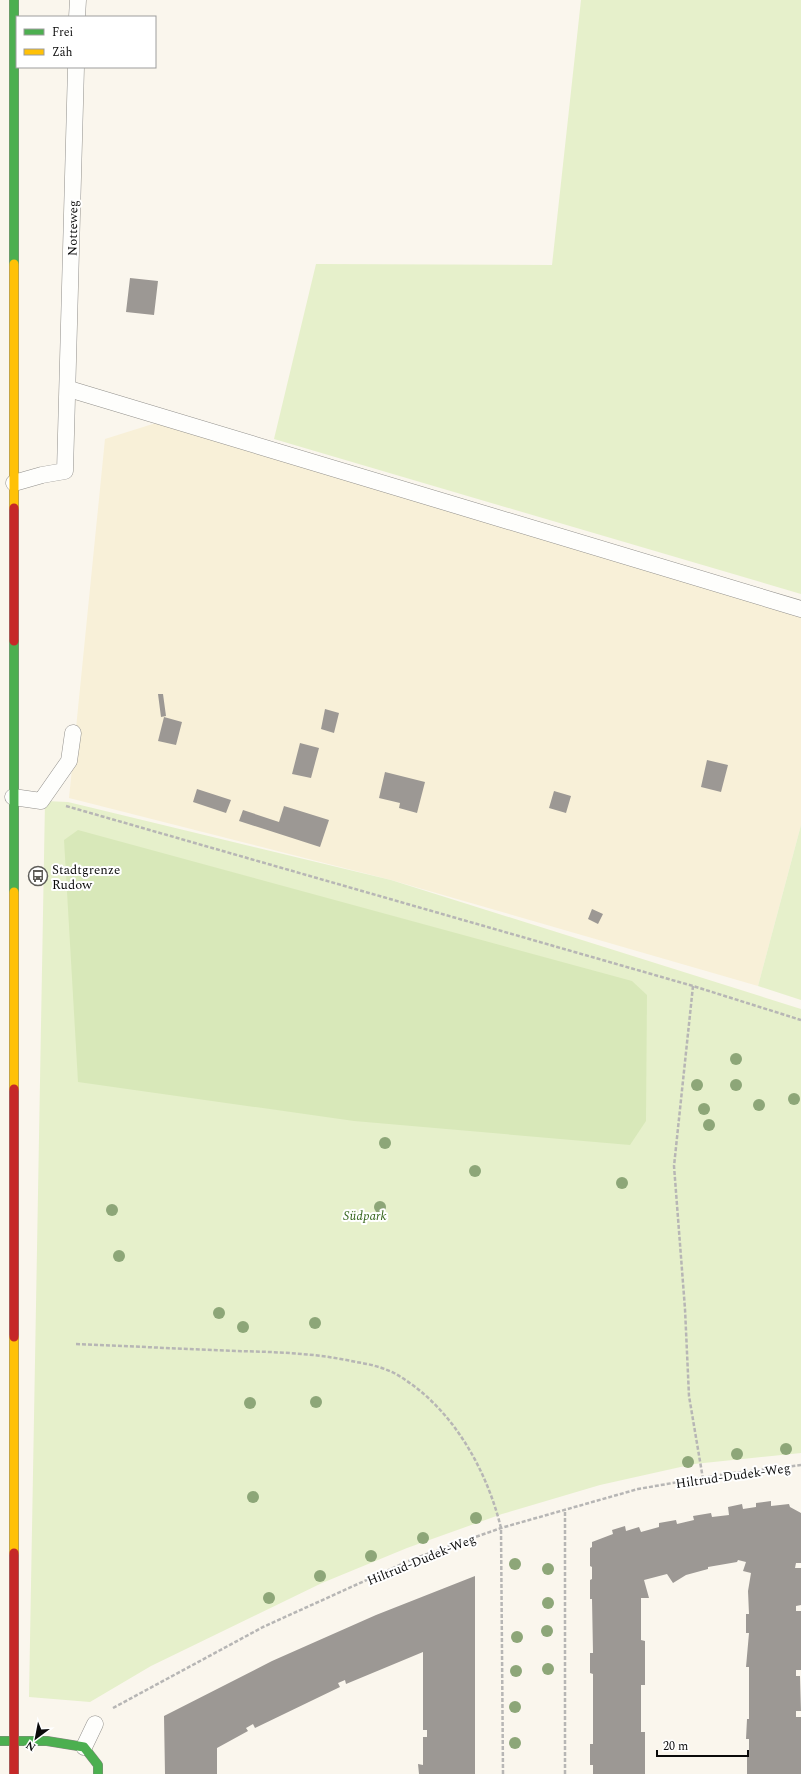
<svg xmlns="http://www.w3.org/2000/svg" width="801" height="1774" font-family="Spectral,serif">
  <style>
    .farmland { fill: #f8f0d8 }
    .green { fill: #e6f0cb }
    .forest { fill: #d8e8b9 }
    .building { fill: #9c9894 }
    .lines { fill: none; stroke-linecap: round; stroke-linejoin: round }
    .lane-casing { stroke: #92908c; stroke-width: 17 }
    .fast-casing { stroke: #898783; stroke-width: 10 }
    .slow-casing { stroke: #898783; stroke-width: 10 }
    .jam-casing { stroke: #898783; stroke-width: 10 }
    .path { stroke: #b7b6b5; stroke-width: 2.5; stroke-dasharray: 4 2; stroke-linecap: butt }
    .lane { stroke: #fefefc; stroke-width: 16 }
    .fast { stroke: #4caf50; stroke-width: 9 }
    .slow { stroke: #ffc107; stroke-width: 9 }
    .jam { stroke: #c62828; stroke-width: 9 }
    .tree { fill: #8da678 }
    .labels { text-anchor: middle; stroke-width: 4; stroke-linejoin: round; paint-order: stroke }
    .street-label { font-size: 13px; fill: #0a0a0a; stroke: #fff }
    .poi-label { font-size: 13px; fill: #0a0a0a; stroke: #fff; text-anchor: start }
    .park-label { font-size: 13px; font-style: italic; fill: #336419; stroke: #fff }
  </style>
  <rect width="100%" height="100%" fill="#faf6ed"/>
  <path class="farmland" d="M159,422L801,616V825L758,986L391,880L69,798L105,439Z"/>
  <path class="green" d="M581,0H801V594L274,439L316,264L552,265Z
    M45,801L68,802L391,880L801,1009V1453L694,1464L600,1485L502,1514L407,1548L322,1583L151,1666L90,1702L29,1697Z
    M801,825V1000L758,986Z"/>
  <path class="forest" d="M78,830L632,981L647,995L646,1121L630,1145L354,1121L78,1082L64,840Z"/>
  <path class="building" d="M130,278L158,281L154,315L126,312Z
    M158,694H163L166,716L161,717Z
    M325,709L339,713L334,733L321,729Z
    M164,717L182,722L176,745L158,741Z
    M300,743L319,748L311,778L292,774Z
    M707,760L728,765L721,792L701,787Z
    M385,772L425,782L417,813L399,808L400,803L379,798Z
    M197,789L231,800L226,813L193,802Z
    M554,791L571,796L566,813L549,808Z
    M284,806L329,820L320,847L239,821L243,810L279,822Z
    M592,909L603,914L598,924L588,919Z
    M771,1501V1506L789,1504L790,1507L801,1513V1563H796L795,1568H801V1605L796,1606V1611H801V1670H796V1676H800L801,1711H796V1717H801V1774H747V1755H749V1739H746L747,1719H749V1667H746L749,1633H746V1614H749L748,1591L751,1573L743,1571L746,1562L738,1560L737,1562L708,1567V1569L686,1575L673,1583L667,1574L644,1580L649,1598H641V1640L645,1641V1685H641V1732H645V1774H593V1765H590V1744H593V1674L590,1673V1653H593L592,1599H590V1580L592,1579V1567L590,1566V1548L592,1547V1542L613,1534L612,1530L625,1526L626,1531L639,1527L641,1532L659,1527V1523L676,1520L677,1524L694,1520L693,1516L711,1513L712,1517L729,1515L728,1507L742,1504L743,1509L756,1507V1503Z
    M475,1576V1774H419L418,1764L423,1765V1737H427V1730H423V1652L346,1684L345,1680L338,1683L340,1687L255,1728L253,1724L246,1728L248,1731L217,1748V1774H165L164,1716L272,1661L376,1615Z"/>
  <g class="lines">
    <g class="lane-casing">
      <path id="lane" d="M77,17L78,0
        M69,389L801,609
        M14,483L42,475L65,471L76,67
        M13,797L41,801L69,761L73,733
        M84,1747L95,1724"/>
    </g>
    <g class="fast-casing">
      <path id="fast" d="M14,0V264
        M14,641V892
        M0,1741H47L84,1747L98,1765V1774"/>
    </g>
    <g class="slow-casing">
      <path id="slow" d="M14,264V508
        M14,892V1089
        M14,1337V1553"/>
    </g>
    <g class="jam-casing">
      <path id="jam" d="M14,508V641
        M14,1089V1337
        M14,1553V1774"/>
    </g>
    <path class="path" d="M66,806L693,986L801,1020
      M693,986L674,1166L685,1309L689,1396L703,1479
      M76,1344C129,1346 182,1349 236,1351C276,1352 316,1353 356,1362C369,1364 382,1367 394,1373C450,1404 486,1467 501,1528L503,1774
      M113,1708L263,1627L413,1559L501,1528L638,1489L725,1474L801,1465
      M565,1774V1510"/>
    <use href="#lane" class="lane"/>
    <use href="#fast" class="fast"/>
    <use href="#slow" class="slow"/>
    <use href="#jam" class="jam"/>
  </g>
  <g class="tree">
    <circle cx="736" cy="1059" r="6"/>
    <circle cx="697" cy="1085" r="6"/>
    <circle cx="736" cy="1085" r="6"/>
    <circle cx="794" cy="1099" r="6"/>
    <circle cx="759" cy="1105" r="6"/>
    <circle cx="704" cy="1109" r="6"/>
    <circle cx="709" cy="1125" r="6"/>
    <circle cx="385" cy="1143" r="6"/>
    <circle cx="475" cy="1171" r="6"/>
    <circle cx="622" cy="1183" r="6"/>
    <circle cx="380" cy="1207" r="6"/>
    <circle cx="112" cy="1210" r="6"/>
    <circle cx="119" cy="1256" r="6"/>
    <circle cx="219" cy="1313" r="6"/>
    <circle cx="315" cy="1323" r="6"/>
    <circle cx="243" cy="1327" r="6"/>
    <circle cx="316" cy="1402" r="6"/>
    <circle cx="250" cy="1403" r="6"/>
    <circle cx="786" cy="1449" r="6"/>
    <circle cx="737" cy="1454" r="6"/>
    <circle cx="688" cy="1462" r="6"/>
    <circle cx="253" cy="1497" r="6"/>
    <circle cx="476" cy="1518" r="6"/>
    <circle cx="423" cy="1538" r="6"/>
    <circle cx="371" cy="1556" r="6"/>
    <circle cx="515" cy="1564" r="6"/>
    <circle cx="548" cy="1569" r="6"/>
    <circle cx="320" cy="1576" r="6"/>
    <circle cx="269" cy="1598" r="6"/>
    <circle cx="548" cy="1603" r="6"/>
    <circle cx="547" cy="1631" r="6"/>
    <circle cx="517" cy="1637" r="6"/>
    <circle cx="548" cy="1669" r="6"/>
    <circle cx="516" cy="1671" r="6"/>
    <circle cx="515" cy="1707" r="6"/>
    <circle cx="515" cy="1743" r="6"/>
  </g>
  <defs>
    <g id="bus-ring" transform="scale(1)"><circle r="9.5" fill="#fff" stroke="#5e5d59" stroke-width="1.5"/><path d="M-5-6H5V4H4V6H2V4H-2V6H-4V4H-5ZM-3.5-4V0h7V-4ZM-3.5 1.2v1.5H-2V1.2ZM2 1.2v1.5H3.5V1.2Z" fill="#5e5d59"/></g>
  </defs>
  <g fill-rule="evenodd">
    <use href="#bus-ring" x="38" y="876"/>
  </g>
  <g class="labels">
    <g class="street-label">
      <text transform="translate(72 228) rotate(-89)" y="5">Notteweg</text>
      <text transform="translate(733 1475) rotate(-8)" y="5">Hiltrud-Dudek-Weg</text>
      <text transform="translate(421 1559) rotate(-22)" y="5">Hiltrud-Dudek-Weg</text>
    </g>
    <g class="poi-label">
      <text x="52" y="874">Stadtgrenze<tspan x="52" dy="15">Rudow</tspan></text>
    </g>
    <g class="park-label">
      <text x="365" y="1220">Südpark</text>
    </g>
  </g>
  <rect x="16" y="16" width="140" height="52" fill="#ffffff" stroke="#9d9d9d"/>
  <rect x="24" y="29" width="20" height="6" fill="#4caf50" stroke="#9d9d9d"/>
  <text x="52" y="36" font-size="12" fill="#0a0a0a">Frei</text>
  <rect x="24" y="49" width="20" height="6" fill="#ffc107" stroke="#9d9d9d"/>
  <text x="52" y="56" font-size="12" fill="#0a0a0a">Zäh</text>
  <g transform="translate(36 1738) rotate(212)" stroke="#ffffff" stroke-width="3" paint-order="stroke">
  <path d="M0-3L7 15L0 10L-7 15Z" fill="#0a0a0a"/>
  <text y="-6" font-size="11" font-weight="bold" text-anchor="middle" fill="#0a0a0a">N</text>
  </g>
  <path d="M657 1750v6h91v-6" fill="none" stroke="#0a0a0a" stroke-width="2"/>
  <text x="663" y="1750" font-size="12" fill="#0a0a0a" stroke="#ffffff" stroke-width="3" paint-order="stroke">20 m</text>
</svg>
